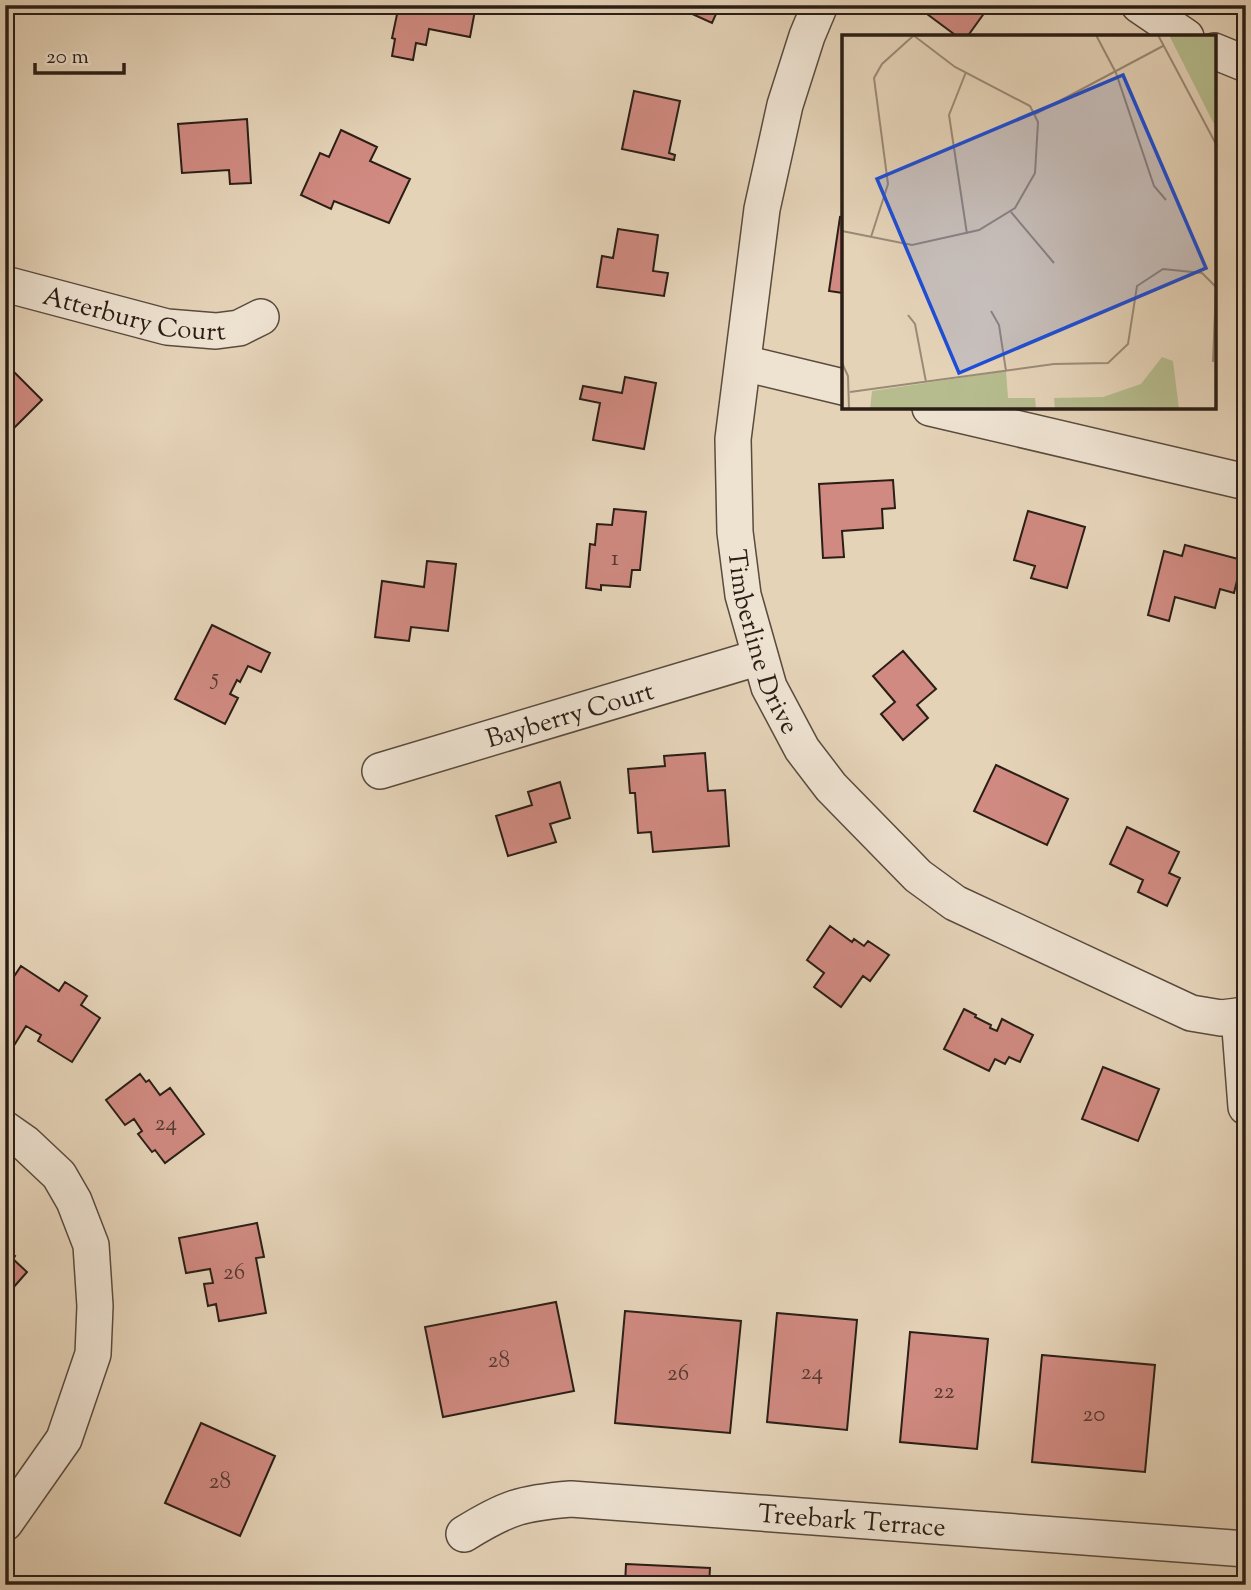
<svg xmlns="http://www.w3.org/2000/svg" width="1251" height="1590" font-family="'Sorts Mill Goudy',serif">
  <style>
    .building { fill: #d08a81; stroke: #2a1e16; stroke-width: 2 }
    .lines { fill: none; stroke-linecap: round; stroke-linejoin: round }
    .minor-casing { stroke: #594b3e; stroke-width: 38 }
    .minor { stroke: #eee2d1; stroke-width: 35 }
    .labels { text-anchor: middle; stroke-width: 5; stroke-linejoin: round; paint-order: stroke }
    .number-label { font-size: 23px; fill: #543931 }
    .street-label { font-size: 26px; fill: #2a1e16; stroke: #eee2d1 }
    .inset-road { fill: none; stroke: #9a8b77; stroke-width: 2 }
    .view { fill: #1d4ed8; fill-opacity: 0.15; stroke: #1d4ed8; stroke-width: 3.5 }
    .inset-edge { fill: none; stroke: #2a1e16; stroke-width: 3.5 }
  </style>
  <rect width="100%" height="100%" fill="#e5d3b8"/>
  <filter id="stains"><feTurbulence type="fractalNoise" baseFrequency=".00286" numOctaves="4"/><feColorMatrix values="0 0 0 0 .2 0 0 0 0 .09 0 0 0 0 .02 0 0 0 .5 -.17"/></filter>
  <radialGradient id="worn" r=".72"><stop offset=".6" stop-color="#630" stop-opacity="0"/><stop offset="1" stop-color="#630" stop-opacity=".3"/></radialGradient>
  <path class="building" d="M399,5H476L470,37L429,29L426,45L416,43L413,60L392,56L395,39L392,38Z
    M681,5H720L712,23L679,8Z
    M927,5H990L967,37H958L923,11Z
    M634,91L680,101L669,153L675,155L674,160L622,149Z
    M247,119L251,183L230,184L229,170L182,173L178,124Z
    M341,130L377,147L370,161L410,179L389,223L334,201L331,209L301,195L320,153L329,157Z
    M1246,180V198L1241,196Z
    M840,217L843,218V293L829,291Z
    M618,229L658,235L653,271L668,273L664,296L597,287L602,256L613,258Z
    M8,366L42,400L5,437V369Z
    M625,377L656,383L644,449L593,440L600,403L580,399L583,386L622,393Z
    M893,480L895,508L882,509L883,528L842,531L844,557L823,558L819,484Z
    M614,509L646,512L640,570H632L630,587L601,585V590L586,588L590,544L595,545L597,524L612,525Z
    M1028,511L1085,527L1067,588L1031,578L1035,566L1014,560Z
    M1185,545L1242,560L1234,593L1220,589L1215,608L1175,597L1169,621L1148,615L1164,551L1182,556Z
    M427,561L456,564L448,631L411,627L409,641L375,637L382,581L424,587Z
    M212,625L270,653L261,672L248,666L240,682L237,680L230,694L238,698L225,724L175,699Z
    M903,651L936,689L917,705L928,718L903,740L881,714L895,702L873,676Z
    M705,753L708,791L725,790L729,846L653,852L651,832L638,833L635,793H630L628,769L665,766L664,756Z
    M996,765L1068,799L1047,845L974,811Z
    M560,782L570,818L550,824L556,842L508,856L496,816L532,805L528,792Z
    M1127,827L1179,852L1169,873L1180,878L1167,906L1138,892L1143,880L1110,864Z
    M830,926L852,942L854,939L864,946L868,941L889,955L870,981L863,976L841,1007L814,987L824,973L807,960Z
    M21,966L59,991L65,982L87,996L81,1005L100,1018L72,1062L38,1041L41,1035L26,1026L15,1044L5,1038V990Z
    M964,1009L976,1015L975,1017L991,1025L990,1028L997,1031L1002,1019L1033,1035L1020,1062L1009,1057L1005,1064L995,1059L989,1071L944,1049Z
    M1103,1067L1159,1089L1138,1141L1082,1119Z
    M140,1074L146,1082L149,1080L160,1095L170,1088L204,1134L165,1163L155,1150L152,1152L138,1134L142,1131L134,1119L125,1125L106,1100Z
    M257,1223L264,1257L256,1258L266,1313L219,1321L216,1304L208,1306L204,1284L213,1283L210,1269L186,1273L179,1238Z
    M5,1248L15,1256L13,1259L27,1272L5,1297Z
    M556,1302L574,1391L443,1417L425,1327Z
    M625,1311L741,1321L730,1433L615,1423Z
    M777,1313L857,1320L847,1430L767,1422Z
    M910,1332L988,1339L977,1449L900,1442Z
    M1042,1355L1155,1365L1145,1472L1032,1462Z
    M201,1423L275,1456L240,1536L165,1503Z
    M626,1564L710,1568L709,1585H625Z
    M768,1578L838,1581V1585H768Z"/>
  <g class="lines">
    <g class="minor-casing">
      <g id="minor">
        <path id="s1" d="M820,5L807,36L785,105L762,209L733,439L735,532L743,595L769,687L802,749L831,787L918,876L955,903L1191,1013L1221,1018L1246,1015"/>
        <path d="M1139,5L1186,37"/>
        <path d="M1214,51L1246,64"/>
        <path id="s2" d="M5,284L167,327L216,331L239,328L261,317"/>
        <path d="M743,363L843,387"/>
        <path d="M930,408L1246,482"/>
        <path id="s3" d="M380,771L760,657"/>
        <path d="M1239,1016L1246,1107"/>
        <path d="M5,1129L25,1143L59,1175L74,1201L91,1245L95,1306L93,1354L64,1439L5,1523"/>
        <path id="s4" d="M464,1534C506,1508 521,1503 571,1499L1246,1549"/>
      </g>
    </g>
    <use href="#minor" class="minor"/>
  </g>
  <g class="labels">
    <g class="number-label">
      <text x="615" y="565">1</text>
      <text x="215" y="684">5</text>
      <text x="166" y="1130">24</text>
      <text x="234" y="1279">26</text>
      <text x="499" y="1367">28</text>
      <text x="812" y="1379">24</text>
      <text x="678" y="1380">26</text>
      <text x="944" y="1398">22</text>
      <text x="1094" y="1421">20</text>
      <text x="220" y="1488">28</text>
    </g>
    <g class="street-label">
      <text dy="9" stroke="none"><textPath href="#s2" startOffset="133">Atterbury Court</textPath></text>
      <text dy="9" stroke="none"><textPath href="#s1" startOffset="651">Timberline Drive</textPath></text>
      <text dy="9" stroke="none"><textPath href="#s3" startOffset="198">Bayberry Court</textPath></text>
      <text dy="9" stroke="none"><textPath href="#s4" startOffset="396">Treebark Terrace</textPath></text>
    </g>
  </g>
  <g transform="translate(842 35)">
    <rect width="374" height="374" fill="#e5d3b8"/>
    <path d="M327,0H374V93ZM320,322L331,326L337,374H213L212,363L261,362L299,349ZM164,336L166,363H193L194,374H28L30,356Z" fill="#b6bc8e"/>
    <path class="inset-road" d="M254,0L274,38L312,151L324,165M316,0L375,111M124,37L107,80L125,199M193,79L321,11M169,177L212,228M0,196L70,210L137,195L173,173L193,138L196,87L188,71L113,32L71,0M29,202L46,149L32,43L40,29L71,1M149,276L157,290L164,336M66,280L73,289L84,347M0,328L6,341L7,374M8,357L212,329L266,328L286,309L295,251L321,234L360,238L374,252L371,327"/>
    <path class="view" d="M281,40L364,233L117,338L35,144Z"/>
    <rect width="374" height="374" class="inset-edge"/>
  </g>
  <rect width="1251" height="1590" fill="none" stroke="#e5d3b8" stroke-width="28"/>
  <rect x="7" y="7" width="1237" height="1576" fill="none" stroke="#2a1e16" stroke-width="3.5"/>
  <rect x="14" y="14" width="1223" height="1562" fill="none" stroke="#2a1e16" stroke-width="2"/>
  <path d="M35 63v10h89v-10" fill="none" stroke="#2a1e16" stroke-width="3.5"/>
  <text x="46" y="63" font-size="21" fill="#2a1e16" stroke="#eee2d1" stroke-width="5" paint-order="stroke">20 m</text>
  <rect width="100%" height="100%" filter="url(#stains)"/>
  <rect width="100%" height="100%" fill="url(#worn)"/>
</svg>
